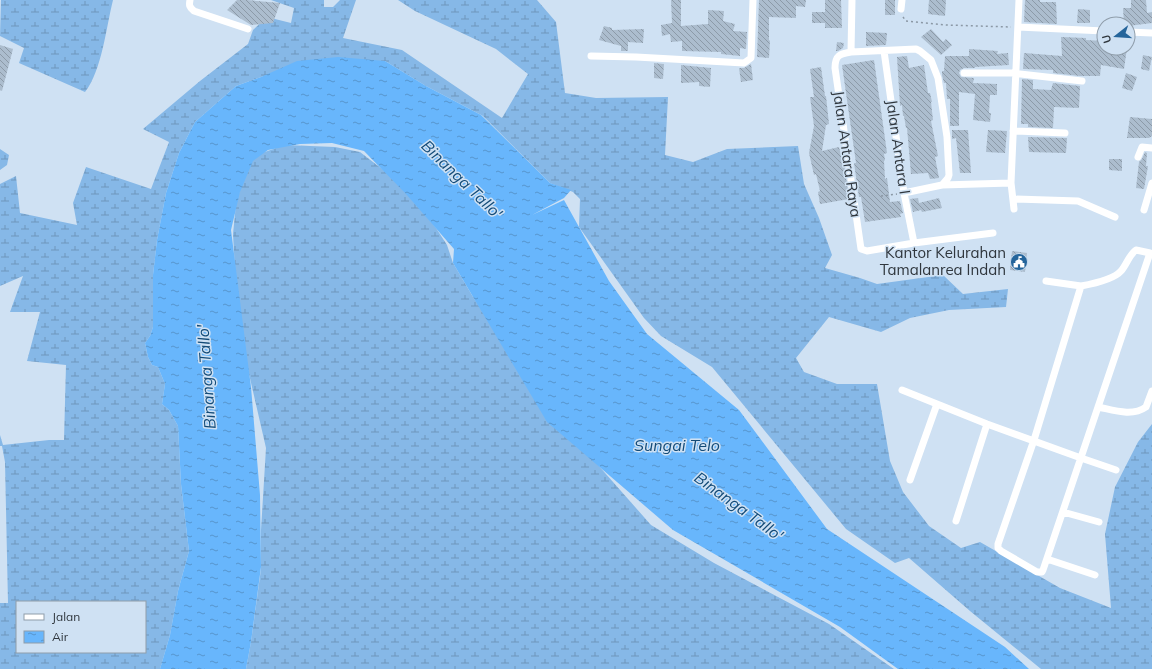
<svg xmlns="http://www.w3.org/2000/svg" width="1152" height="669" font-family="Mulish,sans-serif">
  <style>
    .wetland { fill: url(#wetland-marsh); fill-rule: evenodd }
    .water { fill: url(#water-ripples) }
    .building { fill: url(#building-back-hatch) }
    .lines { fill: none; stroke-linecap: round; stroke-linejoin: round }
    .path { stroke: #8b98a5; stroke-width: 1.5; stroke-dasharray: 2 3; stroke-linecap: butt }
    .street { stroke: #fff; stroke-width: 7 }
    .labels { text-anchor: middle; stroke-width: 3; stroke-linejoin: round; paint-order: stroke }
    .street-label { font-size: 15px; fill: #2f363d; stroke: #cfe1f3 }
    .poi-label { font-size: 15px; fill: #2f363d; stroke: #cfe1f3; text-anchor: end }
    .water-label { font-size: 16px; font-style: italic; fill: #134b78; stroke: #cfe1f3 }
  </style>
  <defs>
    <pattern id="wetland-marsh" width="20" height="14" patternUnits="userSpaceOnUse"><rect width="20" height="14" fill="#86b8e7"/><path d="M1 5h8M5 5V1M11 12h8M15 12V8" fill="none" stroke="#6e96bc"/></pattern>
    <pattern id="water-ripples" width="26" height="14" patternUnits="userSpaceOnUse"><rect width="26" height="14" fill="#68b6fc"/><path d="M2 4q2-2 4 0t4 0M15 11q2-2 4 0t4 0" fill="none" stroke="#5695cd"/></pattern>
    <pattern id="building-back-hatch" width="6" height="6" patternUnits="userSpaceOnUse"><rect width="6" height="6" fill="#acbdce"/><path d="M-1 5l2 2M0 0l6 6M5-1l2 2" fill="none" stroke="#8c9aa8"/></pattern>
  </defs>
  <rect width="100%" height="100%" fill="#cfe1f3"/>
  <path class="wetland" d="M1,0H113C106,28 102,70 85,92L19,63L24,48L0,36Z
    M271,0H324V7H333L340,0H356L343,38L402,50L502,118L528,74L496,49L415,11L398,0H537L556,22L565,93L596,98L668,97L665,155L693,162L727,149L798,146L804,184L819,218L832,255L825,268L860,278L877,284L943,275L963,294L1008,289L1006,307L949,310L910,318L881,332L829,317L796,358L804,372L837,384H877L890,461L903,492L929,526L961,548L980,542L1060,588L1111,608L1105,534L1115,487L1138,442L1152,424V669H1041L970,611L909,558L895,563L846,529L712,367L661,336L644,318L579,227L580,199L573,192L550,183L483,116L426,86L385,61L264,76L236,86L195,122L179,153L166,193L157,240L153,275V327L150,336L145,343L148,357L152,365L158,367L165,384L162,404L169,410L178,426L181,484L189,551L178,591L170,635L160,669H0V603H8L5,462L2,446H0V435L3,445L49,440H64L66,365L27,361L40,312H10L23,276L0,286V184L16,176L20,213L77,225L73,203L86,167L151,189L169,142L143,129L200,81L248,44L253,30L267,17L291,23L294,8ZM17,602H145V652H17Z
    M285,145L335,147L360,152L399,182L436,228L447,245L453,263L473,297L554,409L598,465L651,525L714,563L829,624L894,669H246L251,642L261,569V530L266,448L238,326L233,234L236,204L245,173L256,155Z
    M0,149L9,155L7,165L0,170Z"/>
  <path class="water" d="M338,57L385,61L426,86L481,115L550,183L571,190L564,198L532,215L564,200L609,281L647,334L739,410L827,529L1005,647L1029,669H898L840,627L673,530L547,422L453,263L454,249L406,194L364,151L332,143L300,144L268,150L253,161L240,192L231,230L251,387L260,495L261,567L251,642L246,669H160L170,635L178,591L189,551L181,484L178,426L169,410L162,404L165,384L158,367L152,365L148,357L145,343L150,336L153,327V275L157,240L166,193L179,153L195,122L236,86L261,77L297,61Z"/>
  <path class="building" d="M237,0H247L280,3L273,23L251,25L227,10Z
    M671,0H681V26L708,24V10L724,11L723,21L735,24L733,31L747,32L746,49L740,48V56L721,54V52L682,51V41L671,42L670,34L662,36L661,25L672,23Z
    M759,0H806L805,7L796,6V18L769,17V40L770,41L769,58L757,57Z
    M825,0H841L842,28H825V23H812V12H825Z
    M885,0H895V15H885Z
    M929,0H946L945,16L928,14Z
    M1025,0H1040V2H1056L1057,24L1024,22Z
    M1131,0H1146L1147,13L1152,12V23L1128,26V24H1124L1123,8H1131Z
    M1078,9L1090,10V23H1077Z
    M604,26L612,28V30L644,29L643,43L628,42V51H621V46L599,40Z
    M931,29L943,42L946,39L952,45L941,55L921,37Z
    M866,32L887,33L886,45L866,46Z
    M1061,37L1086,38V40L1104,41V48H1127L1124,69L1101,65L1100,76H1080L1053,73V70L1023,69L1024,53L1062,56Z
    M837,42L844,43L843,48L838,51H836Z
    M0,45L13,49L2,91L0,90Z
    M969,49L998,51L997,54L1008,53L1009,65L975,67V68H964L960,70L959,73L961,77L974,78L973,83L997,84V95H990L989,113H991L990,122L973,120L975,94L959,92V126H950V99H947L946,83H944L942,75V71H944L945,56H969Z
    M1143,55L1152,57L1149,71L1141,69Z
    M907,56L909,68L924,65L928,93H930L932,102H931L933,120L931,121L938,156L935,157L939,178L930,179L928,173L911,174L907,128H906L904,116H903L902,105L900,106L897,57Z
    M874,60L887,153L884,154L885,160L884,161L885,179L887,178L890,202L900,201L903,213L900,214L901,217L865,222L861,197H859L854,163H856L842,65Z
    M654,63L664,64L663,79L654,78Z
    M751,64L753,80L741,82L739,68H744Z
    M681,65L711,68L710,87L699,86V82L681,83Z
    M821,67L825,96H826L829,124L826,125L822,151L839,147L843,163H844L849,199L820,204L818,192L820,191L816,174L814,175L809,153L814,126L810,97H814L810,69Z
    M1126,73L1137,77L1132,91L1122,88Z
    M1022,79L1033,80V89L1051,90L1053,83L1080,86L1079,108L1054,107L1053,128L1028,127V124H1021Z
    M1130,117L1152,119V136L1149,138H1127Z
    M952,130H968L971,173H960L956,138L952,139Z
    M988,130L1007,131L1005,153L986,152Z
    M1028,137L1067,138L1066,153L1029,152Z
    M1145,152L1147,153L1146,166H1148L1144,189L1136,188L1139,162L1142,159Z
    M1109,159H1122V171L1109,170Z
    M918,198L919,203L939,198L942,208L922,212L921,210L913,212L910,199Z
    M1012,251L1027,253L1025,272L1010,270Z"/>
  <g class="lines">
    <path class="path" d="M903,17L906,21L946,25L1011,27
      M881,196L897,194"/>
    <path class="street" d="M190,0C189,5 189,7 194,11L248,29
      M901,9L902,0
      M1018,27L1104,31
      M1128,32L1152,33
      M884,51L904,193L914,243
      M851,52L852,0
      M591,56L636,57L744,63L751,58L753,0
      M964,73H1012L1082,81
      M1013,131L1065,133
      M1138,157L1142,147L1152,148
      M942,185L948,178L949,175L947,137L938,78L931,60L920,51L916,49L851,52C840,54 835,55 835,68L861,249L867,251L914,243L993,233
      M904,193L942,185L1011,183
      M1013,199L1078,201L1115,217
      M1014,209L1011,183L1019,0
      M1144,210L1152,183
      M1150,253L1136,250C1129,255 1127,264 1121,271C1114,279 1092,284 1081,286L1034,440L998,544V548L1001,551L1037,572H1042L1043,570L1150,253L1152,254
      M1046,281L1081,286
      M902,390L987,424L1081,458L1116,470
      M1098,407C1113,410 1132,417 1146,407L1152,391
      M910,480L937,404
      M1063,512L1099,522
      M956,521L987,424
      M1047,559L1095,575"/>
  </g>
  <defs>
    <g id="civic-disc" transform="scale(0.9)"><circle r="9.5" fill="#25659b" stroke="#cfe1f3"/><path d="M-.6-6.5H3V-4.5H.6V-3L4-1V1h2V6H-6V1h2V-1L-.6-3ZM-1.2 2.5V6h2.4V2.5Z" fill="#fff"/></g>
  </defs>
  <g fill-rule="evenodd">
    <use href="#civic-disc" x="1019" y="262"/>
  </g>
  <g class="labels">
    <g class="street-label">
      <text transform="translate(898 147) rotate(82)" y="5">Jalan Antara I</text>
      <text transform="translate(847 154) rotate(82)" y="5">Jalan Antara Raya</text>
    </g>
    <g class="poi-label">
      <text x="1006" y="258">Kantor Kelurahan<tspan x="1006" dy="17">Tamalanrea Indah</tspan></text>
    </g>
    <g class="water-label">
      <text transform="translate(462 179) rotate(44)" y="6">Binanga Tallo'</text>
      <text transform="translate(206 377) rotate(-94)" y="6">Binanga Tallo'</text>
      <text x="677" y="451">Sungai Telo</text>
      <text transform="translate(739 506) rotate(36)" y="6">Binanga Tallo'</text>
    </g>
  </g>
  <rect x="16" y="601" width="130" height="52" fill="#cfe1f3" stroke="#8f9daa"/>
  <rect x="24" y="614" width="20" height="6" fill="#ffffff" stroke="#8f9daa"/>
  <text x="52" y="621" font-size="12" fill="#2f363d">Jalan</text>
  <rect x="24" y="631" width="20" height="12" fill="url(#water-ripples)" stroke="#8f9daa"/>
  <text x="52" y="641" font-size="12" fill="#2f363d">Air</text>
  <g transform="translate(1116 36) rotate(253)"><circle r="19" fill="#cfe1f3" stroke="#8f9daa"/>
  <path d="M0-3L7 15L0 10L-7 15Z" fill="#25659b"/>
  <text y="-6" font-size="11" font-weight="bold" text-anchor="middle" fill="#2f363d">U</text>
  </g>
</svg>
